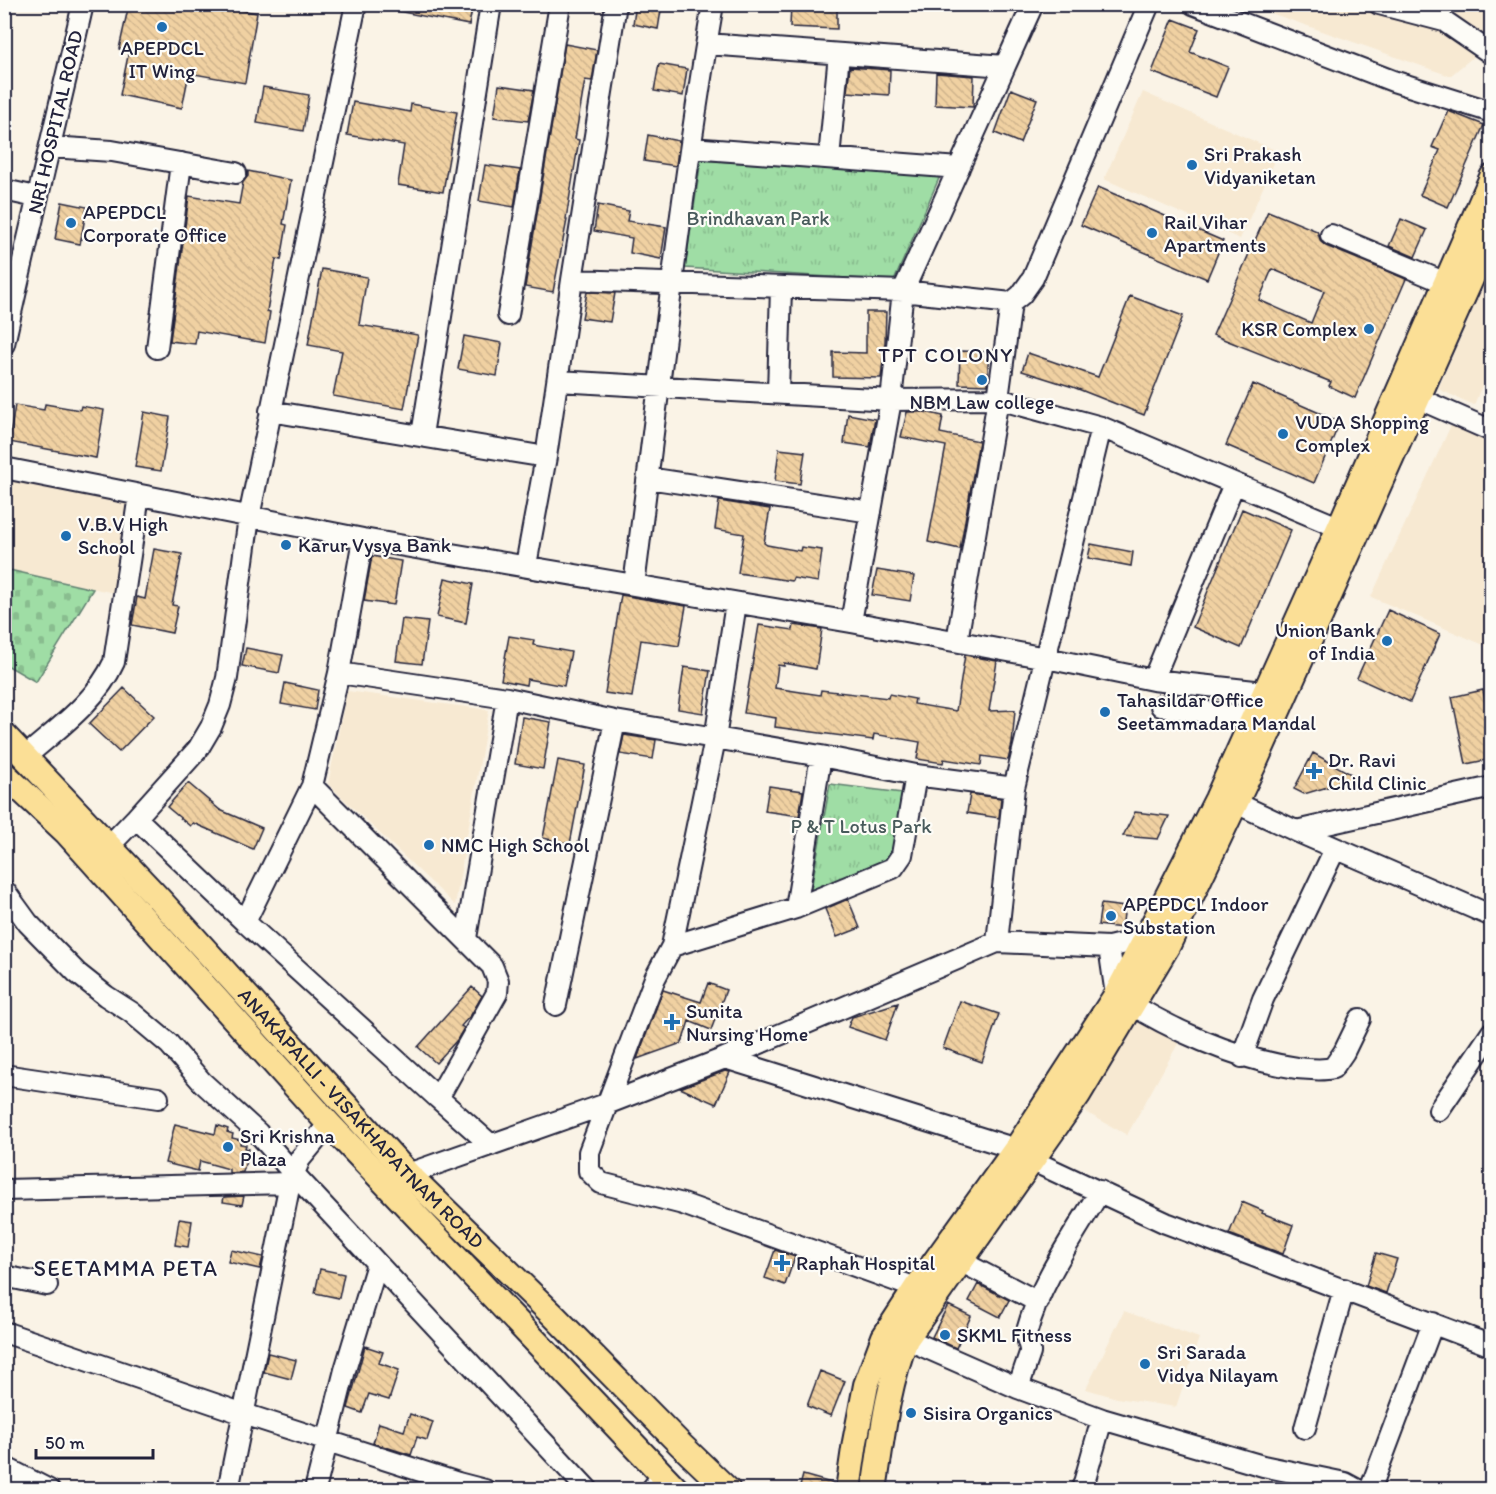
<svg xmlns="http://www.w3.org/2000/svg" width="1496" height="1494" font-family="Itim,sans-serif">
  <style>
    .built { fill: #f7e9d2 }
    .cemetery { fill: url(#cemetery-stones); stroke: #608070; stroke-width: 1.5 }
    .park { fill: url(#park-tufts); stroke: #608070; stroke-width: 1.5 }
    .building { fill: url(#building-back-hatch); stroke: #22223b; stroke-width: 1.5; fill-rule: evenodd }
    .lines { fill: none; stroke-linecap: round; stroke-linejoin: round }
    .minor-casing { stroke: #22223b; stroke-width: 24 }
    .major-casing { stroke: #22223b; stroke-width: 28 }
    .minor { stroke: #fdfcf7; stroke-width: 20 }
    .major { stroke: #fbdf96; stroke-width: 24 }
    .poi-dot { fill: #1f6fb2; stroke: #fdfcf7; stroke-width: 2 }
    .labels { text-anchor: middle; stroke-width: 4.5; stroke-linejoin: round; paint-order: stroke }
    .poi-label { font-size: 20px; fill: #22223b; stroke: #fdfcf7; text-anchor: start }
    .street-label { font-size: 20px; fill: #22223b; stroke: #fdfcf7 }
    .park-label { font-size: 20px; fill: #485a5b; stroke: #fdfcf7 }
    .neighbourhood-label { font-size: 21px; letter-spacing: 1.5px; fill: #22223b; stroke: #fdfcf7 }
    .quarter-label { font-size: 22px; letter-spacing: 1.5px; fill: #22223b; stroke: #fdfcf7 }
  </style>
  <defs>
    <pattern id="cemetery-stones" width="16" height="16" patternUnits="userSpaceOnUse" patternTransform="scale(1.5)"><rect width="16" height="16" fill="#9fdda5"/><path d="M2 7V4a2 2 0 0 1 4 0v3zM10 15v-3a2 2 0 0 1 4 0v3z" fill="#89bd8f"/></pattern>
    <pattern id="park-tufts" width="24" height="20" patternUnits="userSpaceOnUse" patternTransform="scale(1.5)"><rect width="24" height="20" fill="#9fdda5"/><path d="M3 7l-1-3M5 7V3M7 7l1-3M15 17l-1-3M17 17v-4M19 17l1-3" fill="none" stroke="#89bd8f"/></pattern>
    <pattern id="building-back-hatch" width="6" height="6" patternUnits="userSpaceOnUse" patternTransform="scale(1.5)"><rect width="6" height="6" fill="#f0d1a2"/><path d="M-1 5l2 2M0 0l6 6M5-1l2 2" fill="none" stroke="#ceb38c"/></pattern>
  </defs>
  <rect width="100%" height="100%" fill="#faf3e6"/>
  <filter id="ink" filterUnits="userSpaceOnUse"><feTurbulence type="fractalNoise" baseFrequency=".0167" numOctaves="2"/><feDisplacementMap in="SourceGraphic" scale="12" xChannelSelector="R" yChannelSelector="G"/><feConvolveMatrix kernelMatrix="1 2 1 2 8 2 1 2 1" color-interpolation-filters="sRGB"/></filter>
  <g filter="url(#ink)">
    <path class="built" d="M1248,5H1491V42L1450,76Z
      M1143,92L1279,152L1240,239L1104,179Z
      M1491,268V363L1474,405L1438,389Z
      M1453,421L1491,438V648L1371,597Z
      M5,475L134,504L114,593L5,569Z
      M347,691L489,710L455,905L328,784Z
      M1137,1016L1180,1040L1127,1135L1084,1111Z
      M1124,1311L1199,1338L1176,1407L1117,1398L1086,1389Z"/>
    <path class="cemetery" d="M5,569L93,589L36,682L5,664Z"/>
    <path class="park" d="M701,160L940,176L894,281L685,268Z
      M830,784L902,793L894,861L810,895Z"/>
    <path class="building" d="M129,4H209L257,13L245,83L189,73L182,108L120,95L129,51L119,49Z
      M397,4H473L469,25L397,11Z
      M636,4H662L658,29L633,24Z
      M791,4H837V29L790,27Z
      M1173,19L1199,29L1190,52L1228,67L1216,97L1152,72Z
      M565,44L597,50L592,81L585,80L575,139L579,140L566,219L567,220L553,292L525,287Z
      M659,64L687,69L683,96L654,91Z
      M850,67L890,70L889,95L847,92Z
      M936,73L974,76L973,107L935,105Z
      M499,85L534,90L528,121L494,117Z
      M263,87L309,95L303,131L257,123Z
      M1011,89L1037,99L1020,143L995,133Z
      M353,102L410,112L411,104L457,112L443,192L398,185L404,145L347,135Z
      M1448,111L1484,125L1448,207L1420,195L1440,150L1432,147Z
      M648,135L679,141L676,166L644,161Z
      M485,165L520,170L514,207L479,201Z
      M248,171L291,180L283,224L287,225L281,260L276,259L267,311L270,312L265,343L197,331L195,344L170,341L189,196L239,204L243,182L248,176Z
      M1098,187L1223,241L1207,279L1081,225Z
      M62,202L87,207L80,244L55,239Z
      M598,205L629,211L627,221L666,227L661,259L630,253L632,238L594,231Z
      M1268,211L1317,231L1321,242L1326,246L1406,279L1355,398L1329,386L1331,382L1213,335ZM1272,269L1324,291L1311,323L1259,300Z
      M1401,219L1427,230L1415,257L1389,246Z
      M322,269L367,277L359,325L418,335L404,409L333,396L342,351L308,345Z
      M587,292L615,293L610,322L582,318Z
      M1130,296L1183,316L1144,415L1073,387L1022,371L1028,353L1098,377Z
      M866,312H886L885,342L881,378L833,377V352L866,353Z
      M464,336L502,343L497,376L458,369Z
      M960,351L988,352V385L959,384Z
      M1253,384L1340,422L1314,483L1226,445Z
      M45,404L80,410L81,406L104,410L96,458L9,442L15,405L44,410Z
      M144,412L170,417L161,471L135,467Z
      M907,412H925L943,416L940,433L979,441L960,549L928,542L946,446L901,437Z
      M848,414L875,419L870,447L844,443Z
      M779,449L805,452L800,484L775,481Z
      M719,501L770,509L764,543L767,545L800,551L801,547L822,550L818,582L793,578L792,581L738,573L744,534L715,529Z
      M1242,509L1291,530L1241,648L1193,627Z
      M1091,544L1133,552L1131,566L1088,558Z
      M154,549L182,554L172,605L178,606L172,633L132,625L137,597L145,599Z
      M372,556L401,561L394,605L364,601Z
      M877,570L914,576L910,601L872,595Z
      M445,578L473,584L466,623L437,617Z
      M621,595L686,606L679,646L641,640L632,697L605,693Z
      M1388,610L1440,634L1410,702L1357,678Z
      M402,619L428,622L422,664L396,661Z
      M759,625L793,630L794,625L822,629L816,669L784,663V666L778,665L775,688L820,695L821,690L888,698L889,694L915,699L914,704L956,711L965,655L997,661L989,711L1015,710L1012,744L1008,760L982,756L981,765L944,759L943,763L917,759L920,742L874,734L873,740L775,727L776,718L744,713Z
      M509,636L534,640L533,645L571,652L564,686L527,679L526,685L501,680Z
      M246,648L283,655L279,673L242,666Z
      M684,667L710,671L703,713L678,709Z
      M285,683L318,690L315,710L281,704Z
      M124,688L154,716L119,752L89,724Z
      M1483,690L1491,731V759L1466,764L1452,697Z
      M522,717L551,722L543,769L515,764Z
      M624,735L656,740L653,759L620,754Z
      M1313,753L1358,778L1304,794L1294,789Z
      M558,760L585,765L570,844L543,838Z
      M188,783L220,810L262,828L253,849L193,823L190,826L167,807Z
      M769,786L803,791L799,816L765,811Z
      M970,794L1001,798L999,818L967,813Z
      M1135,812L1169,816L1158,839L1123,836Z
      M848,899L860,928L837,937L825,909Z
      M1101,904L1125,907L1122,928L1098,925Z
      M708,983L726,990L711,1030L689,1021L682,1043L637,1059L663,990L701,1002Z
      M472,987L482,996L471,1015L461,1026L464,1028L457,1040L436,1063L418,1047Z
      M960,1001L999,1014L982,1062L943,1048Z
      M898,1003L885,1040L848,1027L852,1017Z
      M725,1071L730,1072L716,1104L680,1088Z
      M175,1124L215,1134L217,1125L228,1129L227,1132L233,1134L232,1138L241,1140L240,1144L246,1145L245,1148L249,1149L243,1172L229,1173V1169L200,1161L198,1171L165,1163Z
      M244,1196L242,1205L223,1202L224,1197Z
      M1242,1202L1263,1211L1262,1213L1293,1225L1283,1254L1229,1234Z
      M179,1219L192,1221L188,1247L175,1245Z
      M231,1250L263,1257L260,1269L228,1262Z
      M775,1250L795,1257L785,1285L765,1278Z
      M1376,1253L1397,1259L1386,1293L1366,1286Z
      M320,1269L344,1274L339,1298L315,1293Z
      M978,1284L1009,1300L1000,1317L969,1301Z
      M948,1305L971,1316L956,1348L932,1337Z
      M365,1346L383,1352L379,1363L399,1370L389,1400L369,1394L362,1413L348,1408Z
      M268,1353L296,1360L291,1379L264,1372Z
      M820,1371L845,1381L831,1416L807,1406Z
      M410,1414L433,1422L427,1440L417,1437L411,1455L373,1443L379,1423L404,1431Z
      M803,1475L835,1484L834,1490H799Z"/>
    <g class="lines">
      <g class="minor-casing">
        <path id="minor" d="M1193,4L1393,81L1492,112
          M1379,4L1444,21L1492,54
          M707,44L1005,66L1033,4
          M50,147L112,151L236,173
          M691,148L959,168
          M829,158L839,54
          M4,190L36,197
          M1331,235L1446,283
          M572,280L903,291L1011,303L998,399L957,641
          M1011,303L1021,295L1033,278L1149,4
          M508,315L560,4
          M4,344C29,231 57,118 83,4
          M157,348L181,163
          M558,381L891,400L998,399L1101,427L1352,533
          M778,393L781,287
          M1417,398L1492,431
          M270,411L546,457
          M422,435L491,4
          M4,468L363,539L851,622L1046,658L1153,680L1264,692L1277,697
          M648,478L871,512
          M363,539L339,673L507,698L615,721L821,756L916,775L1014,788L1101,427
          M526,565L546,457L572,280L616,4
          M634,585C659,391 680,197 713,4
          M736,603L715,739L672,946L655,978L589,1152V1171L601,1183L683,1204L916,1288
          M851,622L891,400L903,291L1005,66
          M1153,680L1234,484
          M1161,706L1253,718
          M25,757C58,728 96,702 114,662L139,495
          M1236,803L1296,831L1492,787
          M136,818L245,922L438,1098L497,993L498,981L492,966L312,786
          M1296,831L1492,916
          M109,846L136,818L198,749L211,727L220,705L227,678L249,517L356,4
          M4,890L28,923L77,973L106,996L131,1012L169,1044L202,1082L258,1133L294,1174L588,1490
          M796,908L821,756
          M245,922L312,786L339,673
          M466,938L507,698
          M997,942L1014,788
          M672,946L796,908L893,868L902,855L916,775
          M1109,947L1116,995C1169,1029 1234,1059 1297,1068C1310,1069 1321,1071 1333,1068L1344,1052L1360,1019
          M556,1005L615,721
          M1242,1057L1263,999L1335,849
          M725,1058L1016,1149L1033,1161L1166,1223L1492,1346
          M4,1075L158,1098
          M438,1098L491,1145
          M1439,1110L1492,1032
          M408,1174L609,1103L725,1058L997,942L1109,947L1146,938
          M4,1190L290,1183L300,1159L329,1124
          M960,1261L1038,1302
          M4,1276L47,1285
          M4,1332L244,1414L458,1483L485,1490
          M895,1334L1018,1388L1102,1419L1082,1490
          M1018,1388L1030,1353C1031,1345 1025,1339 1027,1331C1040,1282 1075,1234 1100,1191
          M1102,1419L1263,1466L1345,1483L1358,1490
          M1305,1428L1344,1289
          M4,1467L49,1490
          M228,1490L290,1183
          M315,1490L345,1370L377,1264
          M651,1490L663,1475
          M1370,1490L1433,1323"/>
      </g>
      <g class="major-casing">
        <g id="major">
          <path id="s1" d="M4,735L159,899L408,1174L553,1315L681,1445L728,1490"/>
          <path d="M4,774L66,832L329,1124L677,1490"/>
          <path d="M848,1490L855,1442L866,1385L884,1337L916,1288L1016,1149L1116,995L1146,938L1217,799L1339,528L1492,177"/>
          <path d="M874,1490C882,1439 887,1387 906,1339L1078,1095L1168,945L1256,760L1492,232"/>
        </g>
      </g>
      <use href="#minor" class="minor"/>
      <use href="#major" class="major"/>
    </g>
  </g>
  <g class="poi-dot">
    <circle cx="162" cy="27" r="6"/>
    <circle cx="1192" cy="165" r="6"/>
    <circle cx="71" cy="223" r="6"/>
    <circle cx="1152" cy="233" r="6"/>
    <circle cx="1369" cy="329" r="6"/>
    <circle cx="982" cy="380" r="6"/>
    <circle cx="1283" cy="434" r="6"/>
    <circle cx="66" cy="536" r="6"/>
    <circle cx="286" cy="545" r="6"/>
    <circle cx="1387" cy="641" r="6"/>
    <circle cx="1105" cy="712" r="6"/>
    <path d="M1311 762h6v6h6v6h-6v6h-6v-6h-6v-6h6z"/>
    <circle cx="429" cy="845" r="6"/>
    <circle cx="1111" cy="916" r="6"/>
    <path d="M669 1013h6v6h6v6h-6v6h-6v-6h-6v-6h6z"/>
    <circle cx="228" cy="1147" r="6"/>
    <path d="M779 1254h6v6h6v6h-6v6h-6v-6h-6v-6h6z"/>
    <circle cx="945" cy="1335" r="6"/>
    <circle cx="1145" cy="1364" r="6"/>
    <circle cx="911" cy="1413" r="6"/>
  </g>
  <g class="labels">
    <g class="poi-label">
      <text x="162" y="55" text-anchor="middle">APEPDCL<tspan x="162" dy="23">IT Wing</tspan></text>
      <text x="1204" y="161">Sri Prakash<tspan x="1204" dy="23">Vidyaniketan</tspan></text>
      <text x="83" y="219">APEPDCL<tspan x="83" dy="23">Corporate Office</tspan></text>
      <text x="1164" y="229">Rail Vihar<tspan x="1164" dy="23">Apartments</tspan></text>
      <text x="1357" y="336" text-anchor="end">KSR Complex</text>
      <text x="982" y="409" text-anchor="middle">NBM Law college</text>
      <text x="1295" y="429">VUDA Shopping<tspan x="1295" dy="23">Complex</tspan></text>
      <text x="78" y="531">V.B.V High<tspan x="78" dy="23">School</tspan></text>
      <text x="298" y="552">Karur Vysya Bank</text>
      <text x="1375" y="637" text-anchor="end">Union Bank<tspan x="1375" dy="23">of India</tspan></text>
      <text x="1117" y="707">Tahasildar Office<tspan x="1117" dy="23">Seetammadara Mandal</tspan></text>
      <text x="1328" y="767">Dr. Ravi<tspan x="1328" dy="23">Child Clinic</tspan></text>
      <text x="441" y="852">NMC High School</text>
      <text x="1123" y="911">APEPDCL Indoor<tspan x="1123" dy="23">Substation</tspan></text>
      <text x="686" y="1018">Sunita<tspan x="686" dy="23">Nursing Home</tspan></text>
      <text x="240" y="1143">Sri Krishna<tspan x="240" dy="23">Plaza</tspan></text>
      <text x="796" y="1270">Raphah Hospital</text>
      <text x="957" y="1342">SKML Fitness</text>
      <text x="1157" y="1359">Sri Sarada<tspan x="1157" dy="23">Vidya Nilayam</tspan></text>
      <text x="923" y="1420">Sisira Organics</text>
    </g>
    <g class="street-label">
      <text transform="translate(55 122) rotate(-77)" y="7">NRI HOSPITAL ROAD</text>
      <text dy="7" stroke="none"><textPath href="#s1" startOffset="524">ANAKAPALLI - VISAKHAPATNAM ROAD</textPath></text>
    </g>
    <g class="park-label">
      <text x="758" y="225">Brindhavan Park</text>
      <text x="861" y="833">P &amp; T Lotus Park</text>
    </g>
    <g class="neighbourhood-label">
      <text x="946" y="362">TPT COLONY</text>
    </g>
    <g class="quarter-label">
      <text x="126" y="1276">SEETAMMA PETA</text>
    </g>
  </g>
  <rect width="1496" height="1494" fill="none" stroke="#fdfcf7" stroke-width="24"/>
  <rect x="12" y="12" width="1472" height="1470" fill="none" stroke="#22223b" stroke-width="2" filter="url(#ink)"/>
  <path d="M36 1449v9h117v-9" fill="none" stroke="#22223b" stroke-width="3"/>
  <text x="45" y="1449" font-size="18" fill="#22223b" stroke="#fdfcf7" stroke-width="4.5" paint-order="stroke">50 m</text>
</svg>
